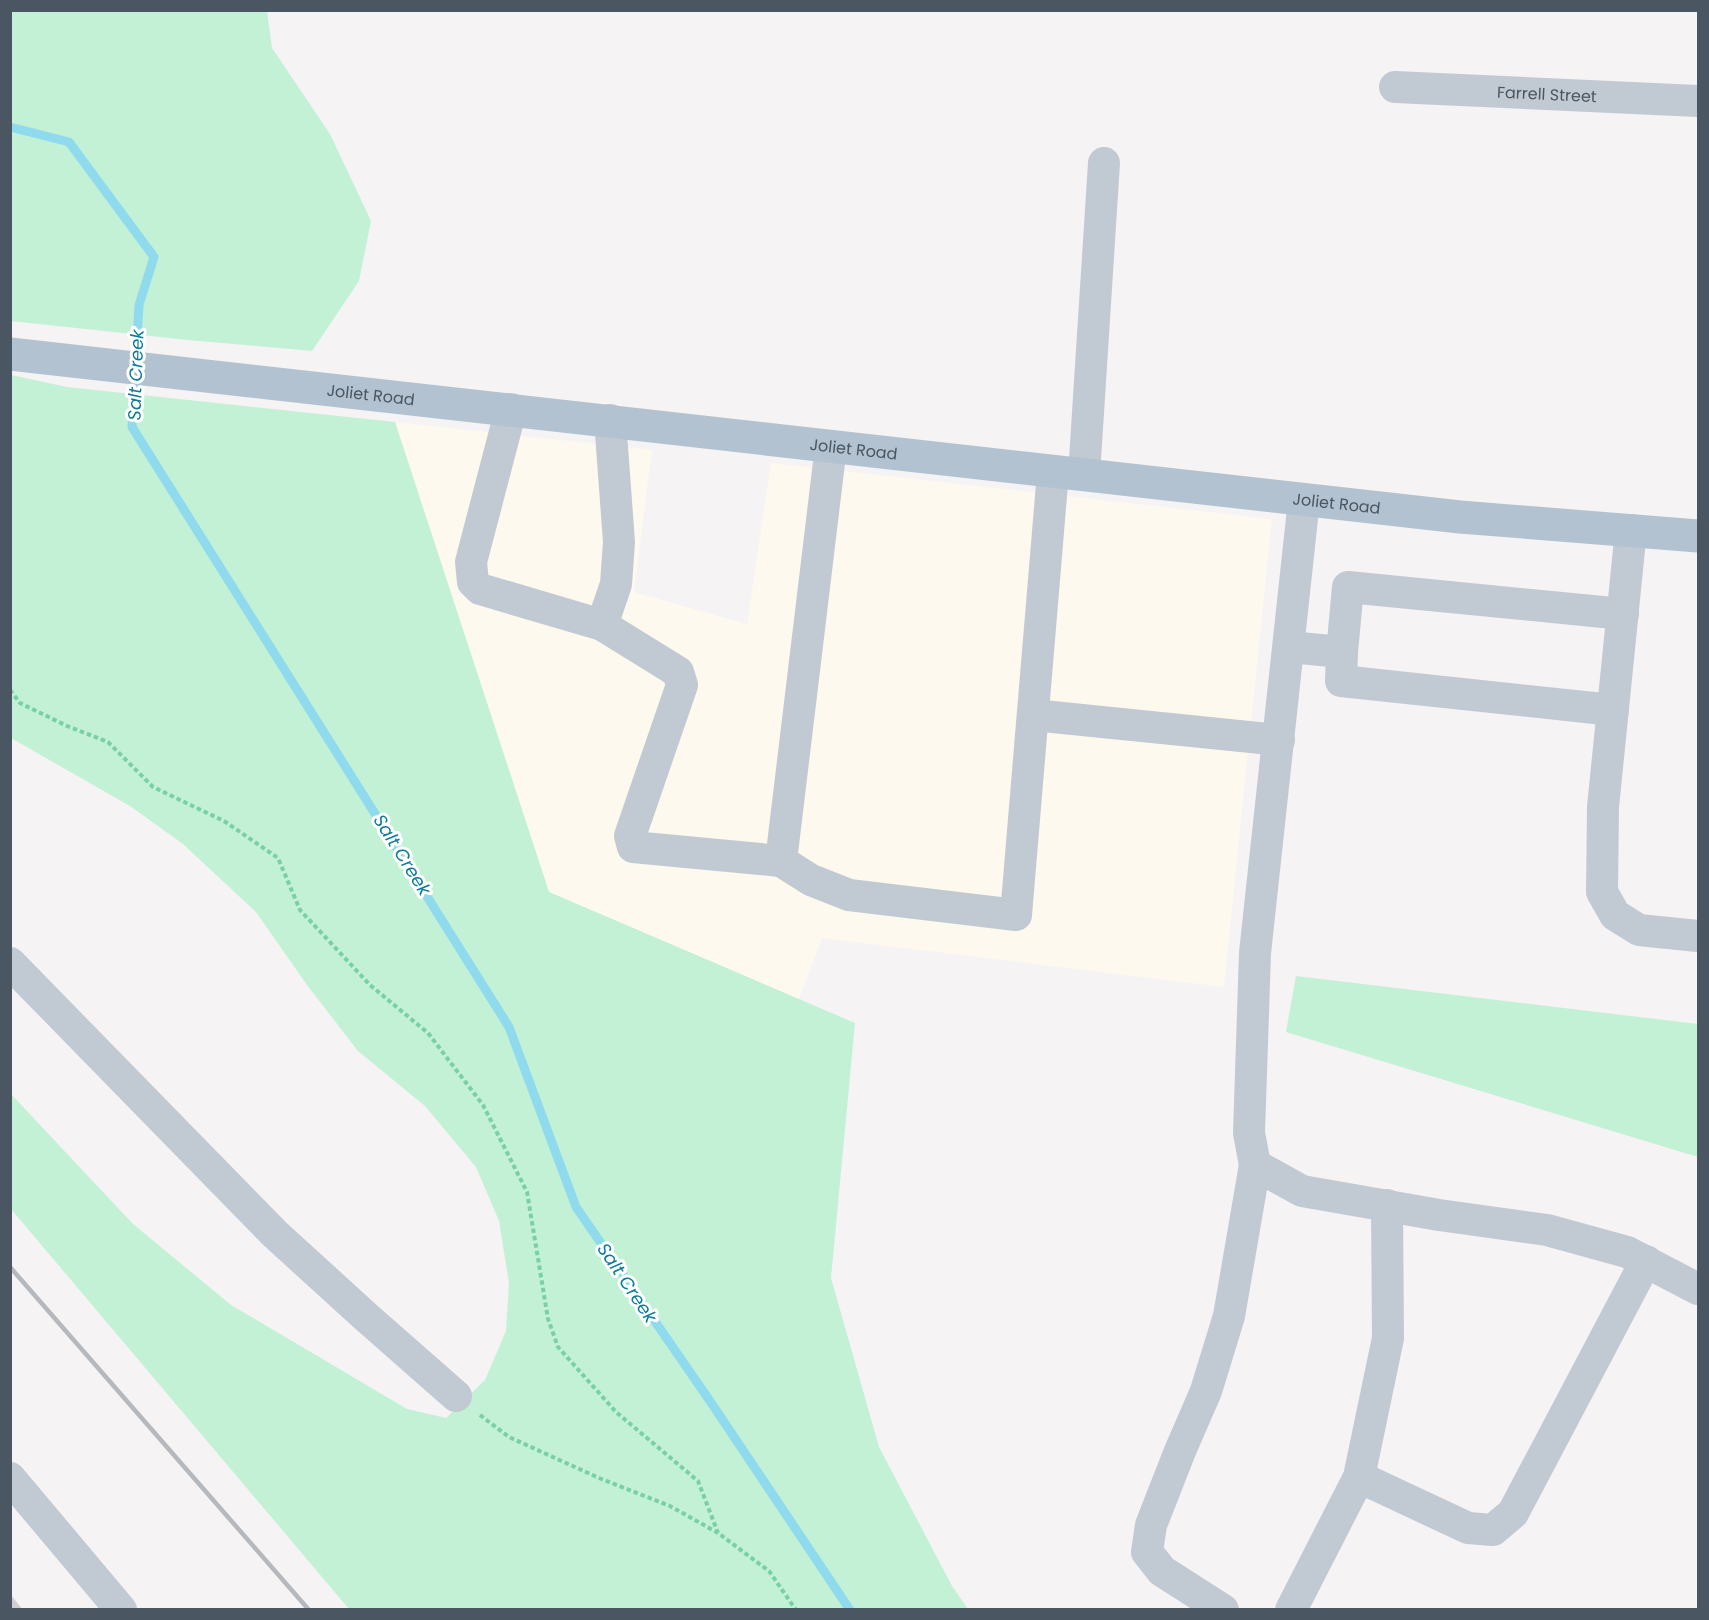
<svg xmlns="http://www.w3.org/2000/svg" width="1709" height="1620" font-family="Poppins,sans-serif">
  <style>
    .commercial { fill: #fdf9ef }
    .green { fill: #c3f1d5 }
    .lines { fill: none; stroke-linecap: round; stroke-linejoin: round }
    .stream { stroke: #90daee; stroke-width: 9 }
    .building { fill: #cdcfd5 }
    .path { stroke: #7ad0a6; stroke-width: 4; stroke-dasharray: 4.5 3; stroke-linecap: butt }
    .minor { stroke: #c1cad2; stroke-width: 32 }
    .major { stroke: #b3c2d1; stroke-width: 33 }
    .rail { stroke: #b5b8bd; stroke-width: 4.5 }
    .labels { text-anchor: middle; stroke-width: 6; stroke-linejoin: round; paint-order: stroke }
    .street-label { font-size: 16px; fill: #4a5661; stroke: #fff }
    .water-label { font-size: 18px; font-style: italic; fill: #0c7c9b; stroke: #fff }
  </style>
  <rect width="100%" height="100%" fill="#f5f3f3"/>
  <path class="commercial" d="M395,422L652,450L634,592L747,624L771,463L1272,519L1224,987L822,938L799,999L549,892Z"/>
  <path class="green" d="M10,11H267L272,48L330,134L371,221L359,281L312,351L188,340L11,321Z
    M11,375L67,387L395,422L549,892L855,1023L831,1278L879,1447L952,1586L968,1609H349L11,1209L10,1093L133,1224L231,1305L407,1409L446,1418L485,1380L506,1331L509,1283L499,1221L476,1167L425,1106L358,1051L307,985L256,912L183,844L130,806L11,738Z
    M1296,976L1698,1024V1157L1286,1032Z"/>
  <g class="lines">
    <path class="stream" d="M10,127L69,142L154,257L139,305L132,427L509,1027L576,1207L712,1404L850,1610"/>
  </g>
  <path class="building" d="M10,1594L23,1610H10Z"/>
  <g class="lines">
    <path class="path" d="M10,690L20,703L67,726L108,742L153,787L224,821L278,858L300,910L370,985L428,1033L483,1105L527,1192L548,1319L558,1347L616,1412L698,1481L718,1533
      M480,1415L509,1437L599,1478L670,1506L718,1533L769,1571L796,1610"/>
    <g class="minor">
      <path id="s1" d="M1395,87L1698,101"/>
      <path d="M511,409L471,562L473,582L480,589L602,625L616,584L619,542L610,420"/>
      <path d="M831,446L781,861L811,880L849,895L1016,915L1053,472"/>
      <path d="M1084,475L1104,163"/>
      <path d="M1304,500L1255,953L1249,1133L1255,1165L1302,1191L1439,1215L1547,1230L1627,1252L1698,1289"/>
      <path d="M1631,530L1603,807L1602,892L1615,915L1639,930L1698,936"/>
      <path d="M602,625L678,672L682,685L630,836L633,847L781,861"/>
      <path d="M1289,647L1342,652L1341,681L1613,710"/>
      <path d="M1342,652L1348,587L1623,614"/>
      <path d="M1033,715L1279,740"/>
      <path d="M10,963L275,1234L365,1316L456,1396"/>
      <path d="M1359,1477L1468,1528L1493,1530L1513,1513L1646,1261"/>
      <path d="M10,1478L121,1610"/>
      <path d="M1223,1610L1162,1571L1147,1552L1151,1525L1180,1451L1206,1391L1229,1316L1255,1165"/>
      <path d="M1291,1610L1359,1477L1388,1338L1387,1205"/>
    </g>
    <path class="major" id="s2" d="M10,354L1460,517L1698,536"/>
    <path class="rail" d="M10,1267L309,1610"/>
  </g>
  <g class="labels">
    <g class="street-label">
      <text dy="6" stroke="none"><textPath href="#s1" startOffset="152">Farrell Street</textPath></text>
      <text dy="6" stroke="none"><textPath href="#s2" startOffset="363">Joliet Road</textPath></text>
      <text dy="6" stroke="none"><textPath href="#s2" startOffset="849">Joliet Road</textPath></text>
      <text dy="6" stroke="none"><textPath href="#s2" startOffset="1335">Joliet Road</textPath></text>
    </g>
    <g class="water-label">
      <text transform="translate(136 375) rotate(-88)" y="6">Salt Creek</text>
      <text transform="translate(402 855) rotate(58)" y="6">Salt Creek</text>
      <text transform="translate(627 1283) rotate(56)" y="6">Salt Creek</text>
    </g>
  </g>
  <rect width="1709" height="1620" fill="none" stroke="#4a5661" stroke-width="24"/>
</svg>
